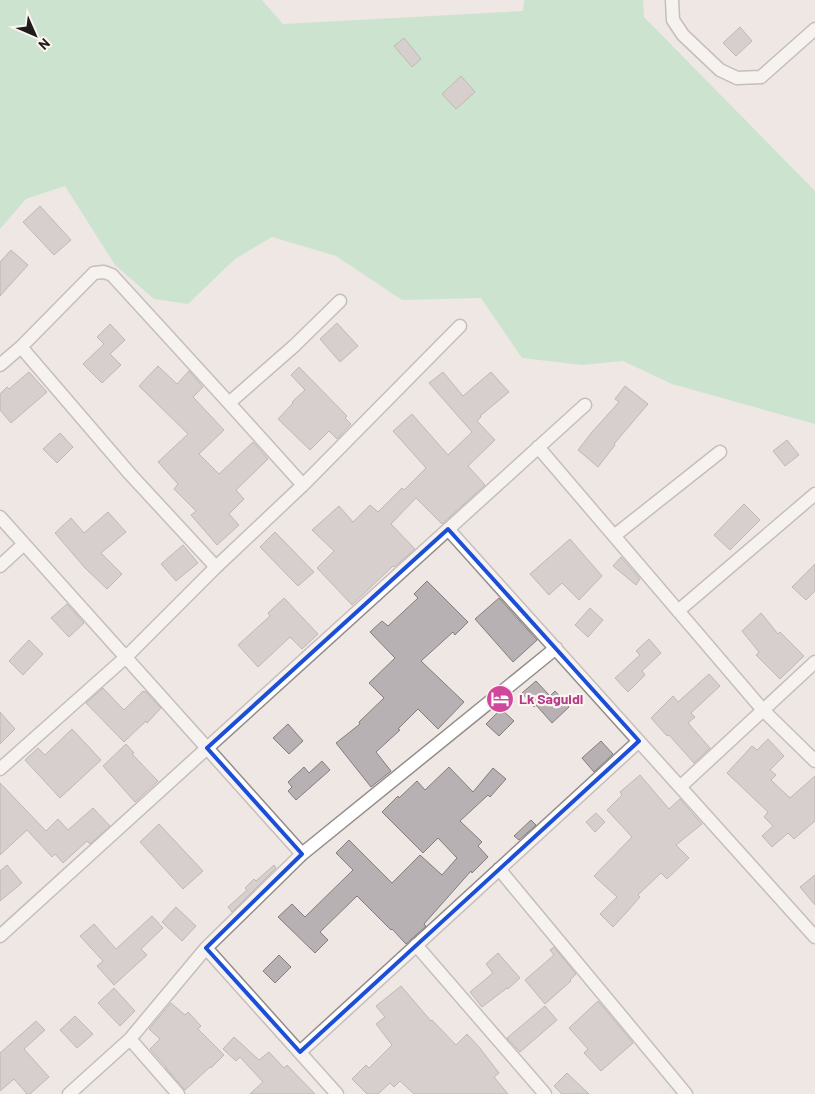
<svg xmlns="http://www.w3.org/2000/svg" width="815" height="1094" font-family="Barlow,sans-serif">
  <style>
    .green { fill: #a2dfb6 }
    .building { fill: #b8b1b4; stroke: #847d7f }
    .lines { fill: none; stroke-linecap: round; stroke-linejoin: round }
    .street-casing { stroke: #938c89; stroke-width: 15 }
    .street { stroke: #fff; stroke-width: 12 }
    .marked { fill: none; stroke: #1d4ed8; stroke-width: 4; stroke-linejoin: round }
    .labels { text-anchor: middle; stroke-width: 4.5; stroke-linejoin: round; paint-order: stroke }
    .hotel-label { font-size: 14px; font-weight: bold; fill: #b23c85; stroke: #fcf4f1; text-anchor: start }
  </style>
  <rect width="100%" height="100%" fill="#efe7e4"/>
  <path class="green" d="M0,0H262L283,24L523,11L524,0H643L644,17L815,191V424L672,384L623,361L582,365L522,358L481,298L402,300L336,256L272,237L235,259L188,304L154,299L115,265L65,186L26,199L0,229Z"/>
  <path class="building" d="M740,27L752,41L736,56L723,43Z
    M404,38L421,59L412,67L394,46Z
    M461,76L475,92L456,109L442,94Z
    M40,206L71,240L54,255L23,222Z
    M11,250L28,265L0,296V262Z
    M337,323L358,346L340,362L320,339Z
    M110,324L125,340L110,354L121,365L102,383L83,364L104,344L97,337Z
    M158,366L177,384L189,371L203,387L193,397L224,430L199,454L219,474L253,442L268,459L236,490L244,499L229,514L239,525L217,545L191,515L196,511L174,489L178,484L158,462L188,434L139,386Z
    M299,367L347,416L345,418L351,424L337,439L329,431L310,450L278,419L293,403L292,402L305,390L291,375Z
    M29,372L47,392L11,423L0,410V394L7,387L9,389Z
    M443,372L463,396L491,372L509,392L480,416L481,417L477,421L495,440L468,466L485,485L442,524L416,498L391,524L415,549L394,567L393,566L352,605L317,568L334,551L312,530L339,506L353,522L370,505L378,512L402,488L404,490L426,468L393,431L412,414L448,455L472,432L429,383Z
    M625,386L648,404L614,444L615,445L598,467L578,450L592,432L619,402L615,399Z
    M60,433L73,447L57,463L43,449Z
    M787,440L799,455L785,466L773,451Z
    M744,504L760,520L730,550L714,535Z
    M108,512L126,532L101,553L122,574L107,589L85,568L55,533L71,518L84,533Z
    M275,532L314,572L298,586L260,547Z
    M570,539L602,576L579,600L562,583L549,595L530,574Z
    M183,545L198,563L176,581L161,564Z
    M621,557L640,579L636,585L613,566Z
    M815,564V591L806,600L792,587Z
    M427,581L468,622L455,635L453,632L421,661L464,702L438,729L418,709L398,729L400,730L376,752L391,771L371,787L336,743L360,724L359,722L384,698L369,683L395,658L370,632L382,621L388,626L418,598L414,594Z
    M284,598L318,634L302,649L290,637L258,667L238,645L270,616L268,613Z
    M499,598L537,640L513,662L475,619Z
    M67,604L84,623L69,637L51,618Z
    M590,608L603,620L588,637L575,625Z
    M761,613L778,634L780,632L804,656L780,679L756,655L759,652L742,631Z
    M649,639L661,653L642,671L645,675L628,692L615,678L640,655L636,651Z
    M29,640L43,654L23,675L9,661Z
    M709,674L720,686L691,713L695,717L688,723L710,748L694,763L669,735L667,736L651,718L673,696L678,702Z
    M536,681L550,696L555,691L569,707L552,723L536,705L534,707L522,693Z
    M103,688L124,710L143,691L144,692L145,691L161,708L147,723L146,721L124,742L86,703Z
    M501,709L514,721L499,736L486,724Z
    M0,712L15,729L0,744Z
    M288,724L303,741L289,754L273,738Z
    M72,729L101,760L60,798L25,760L38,748L45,755Z
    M768,739L784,756L770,770L776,775L771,780L790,798L815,776V821L794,839L788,833L772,847L762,836L773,826L764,817L768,812L727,773L752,746L757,750Z
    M601,741L613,754L594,772L582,758Z
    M126,744L134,753L132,754L158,781L135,802L103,766Z
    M322,761L330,770L296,800L288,791L292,787L288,782L304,767L309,773Z
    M449,767L473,792L493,768L506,779L490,797L488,795L460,821L482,842L478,846L488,857L472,873L471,871L424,924L426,926L406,944L392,929L391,930L357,896L320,932L328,940L315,953L278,917L292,904L305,917L353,870L336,853L349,840L392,883L420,855L442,875L457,858L438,838L423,853L382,812L398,796L399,798L417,781L425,790Z
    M640,775L669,809L680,799L702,824L676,845L689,858L667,879L661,873L638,895L640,897L626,913L613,927L600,914L617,897L594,876L632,837L607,810L622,795L620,792Z
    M0,783L46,831L58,819L68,830L93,808L110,826L90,844L87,841L63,863L55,854L52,857L27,830L0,855Z
    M596,813L605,822L595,832L586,822Z
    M531,820L536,825L519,840L514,836Z
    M159,824L203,871L183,889L140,842Z
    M7,865L22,883L0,901V871Z
    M274,865L276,868L232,912L228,907L247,890L245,888L254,879L256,881Z
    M815,875V905L800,887Z
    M176,907L196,926L182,941L162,922Z
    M152,916L163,928L141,949L147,955L114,985L97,966L103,961L80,936L94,924L116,949Z
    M554,947L576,974L570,980L571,981L545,1004L525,980L554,955L550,950Z
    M498,953L520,978L508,989L507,988L482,1007L470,992L493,973L486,964Z
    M279,955L291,967L275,983L263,971Z
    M401,986L431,1021L432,1020L456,1045L467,1034L479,1047L499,1073L494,1077L508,1094H414L400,1081L394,1087L390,1083L378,1094H367L352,1079L366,1065L369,1068L392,1045L376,1024L385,1017L376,1006Z
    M114,988L135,1011L120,1026L98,1003Z
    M598,1001L633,1043L601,1071L584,1053L588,1049L569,1028Z
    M171,1003L185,1015L188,1012L201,1026L198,1029L224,1055L211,1068L210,1067L185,1090L166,1068V1067L150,1049L160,1039L149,1029Z
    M545,1006L557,1020L520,1052L507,1038Z
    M75,1016L93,1034L77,1048L60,1030Z
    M36,1021L45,1030L24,1049L49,1077L30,1094H27L14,1079L0,1091V1053Z
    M234,1037L259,1060L269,1052L284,1068L287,1065L315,1094H250L263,1082L240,1057L236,1061L223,1049Z
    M567,1073L589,1094H562L554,1086Z"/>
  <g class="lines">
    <g class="street-casing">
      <path id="street" d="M672,0L673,20L683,35L720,70L737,78L761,77L815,29
        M21,347L130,474L216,567
        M0,365L21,347L94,273L104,272L112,275L229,403L303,485
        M229,403L294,346L340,301
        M538,447L763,710L815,761
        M0,517L302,854
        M448,529L815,937
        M614,536L720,452
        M0,566L24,544
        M678,611L815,494
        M0,769L126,657L216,567L303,485L460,326
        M680,787L815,662
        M499,869L686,1094
        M0,936L585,405
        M416,945L545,1094
        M206,948L337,1094
        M130,1039L178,1094
        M300,1052L639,741
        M69,1094L130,1039L206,948L302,854L556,648"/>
    </g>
    <use href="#street" class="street"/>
  </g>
  <path d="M0 0H815V1094H0ZM448,529L639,741L300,1052L206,948L302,854L207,748Z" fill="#efe7e4" fill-opacity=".55" fill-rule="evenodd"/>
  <path class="marked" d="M448,529L639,741L300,1052L206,948L302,854L207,748Z"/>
  <defs>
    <g id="hotel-disc" transform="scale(1.4375)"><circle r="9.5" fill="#d1479c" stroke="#fcf4f1"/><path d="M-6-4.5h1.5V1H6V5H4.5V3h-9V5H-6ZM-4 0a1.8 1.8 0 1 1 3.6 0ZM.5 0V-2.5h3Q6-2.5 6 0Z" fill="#fff"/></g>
  </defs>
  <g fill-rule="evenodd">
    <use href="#hotel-disc" x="500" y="699"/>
  </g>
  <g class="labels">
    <g class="hotel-label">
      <text x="519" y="704">Lk Saguidi</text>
    </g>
  </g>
  <g transform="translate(35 35) rotate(135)" stroke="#fcf4f1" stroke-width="4" paint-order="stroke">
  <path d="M0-4L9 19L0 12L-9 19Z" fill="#1e1b1a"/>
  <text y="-8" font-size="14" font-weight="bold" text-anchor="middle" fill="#1e1b1a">N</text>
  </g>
</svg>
